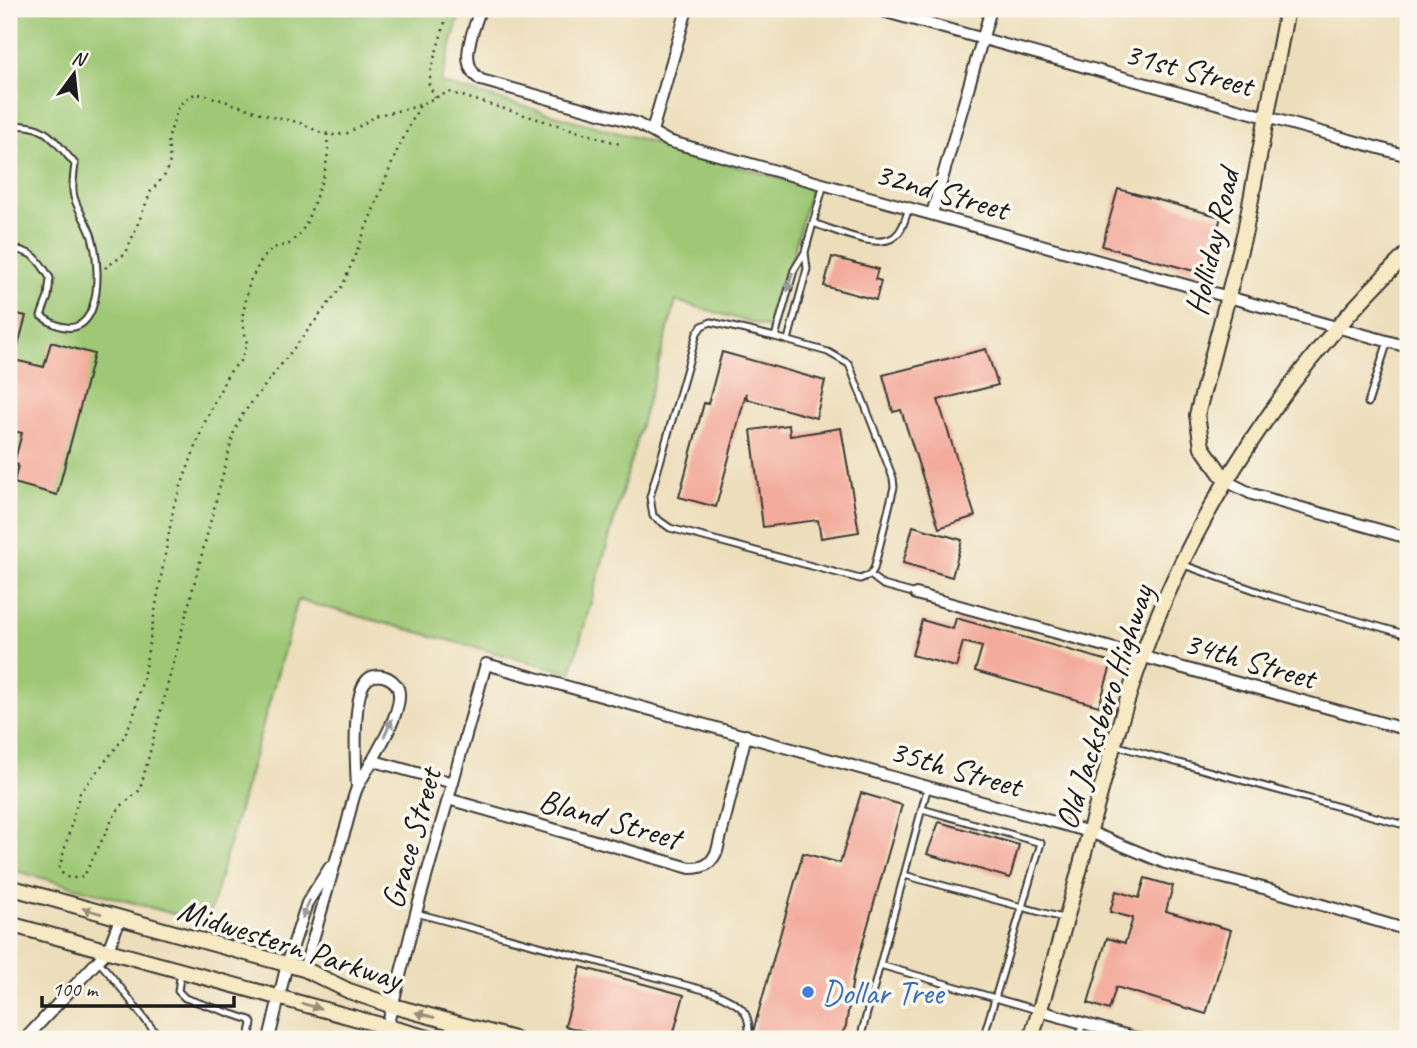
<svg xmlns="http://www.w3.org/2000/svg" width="1417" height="1048" font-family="Caveat,sans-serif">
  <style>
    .green { fill: #9ec875; stroke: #5d7248; stroke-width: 2 }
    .building { fill: #f3ab9b }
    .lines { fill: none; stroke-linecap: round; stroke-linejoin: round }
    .lane-casing { stroke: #3b3934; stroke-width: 9 }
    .street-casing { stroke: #3b3934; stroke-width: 14 }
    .secondary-casing { stroke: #3b3934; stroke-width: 18 }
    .path { stroke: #3b3934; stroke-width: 2.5; stroke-dasharray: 2 5; stroke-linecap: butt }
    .lane { stroke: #fff; stroke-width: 5 }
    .street { stroke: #fff; stroke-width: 10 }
    .secondary { stroke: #f6e9c3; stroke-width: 14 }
    .oneway { fill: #999 }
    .oneway2 { fill: #948d78 }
    .shop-dot { fill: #3f7fe0; stroke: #fbf7ec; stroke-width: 2.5 }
    .labels { text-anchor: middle; stroke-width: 7; stroke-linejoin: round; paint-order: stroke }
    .street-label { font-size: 33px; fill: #1c1c1c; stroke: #fbf7ec }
    .shop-label { font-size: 33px; fill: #366cbe; stroke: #fbf7ec; text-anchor: start }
  </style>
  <rect width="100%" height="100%" fill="#fbf7ec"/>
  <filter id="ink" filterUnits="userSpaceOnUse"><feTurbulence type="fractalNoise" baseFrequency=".0143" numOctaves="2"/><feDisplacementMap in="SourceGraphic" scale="14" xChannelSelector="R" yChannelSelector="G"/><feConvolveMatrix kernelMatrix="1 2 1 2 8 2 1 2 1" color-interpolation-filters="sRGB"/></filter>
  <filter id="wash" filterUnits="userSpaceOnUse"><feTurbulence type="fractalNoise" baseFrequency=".00686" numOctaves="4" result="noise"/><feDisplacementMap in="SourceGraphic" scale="28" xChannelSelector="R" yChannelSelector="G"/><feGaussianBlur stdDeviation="1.57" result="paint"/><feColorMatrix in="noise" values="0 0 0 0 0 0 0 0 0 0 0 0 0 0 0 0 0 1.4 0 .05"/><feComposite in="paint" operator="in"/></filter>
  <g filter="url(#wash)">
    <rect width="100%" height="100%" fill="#eddebb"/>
    <path class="green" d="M9,9H461L441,83L811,187L773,329L676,301L571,673L298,600L207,923L9,869Z"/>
    <g id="blocks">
      <path class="building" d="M1118,189L1221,217L1205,274L1102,246Z
        M832,257L878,269L875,279L881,281L876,300L824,286Z
        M9,312L26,316L14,360L44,367L51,342L94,354L57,495L14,483L18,465L14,463L22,433L9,430Z
        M986,349L998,385L938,400L975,516L939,528L901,410L893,412L883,375Z
        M722,352L825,381L816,418L747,399L746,393L716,507L679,497L704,403L708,404Z
        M789,425L790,436L841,428L859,532L821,538L818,520L763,527L751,430Z
        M913,526L962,540L952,577L903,563Z
        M956,618L1112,662L1099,706L975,671L982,647L963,642L956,667L912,655L922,620L953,629Z
        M861,793L902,805L853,977L846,1026L839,1039H753L754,1028L803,853L840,863Z
        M939,822L1019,845L1010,878L927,854Z
        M1145,878L1173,886L1166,911L1231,930L1206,1014L1116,987L1109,1010L1088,1003L1107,938L1125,943L1133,918L1110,912L1116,891L1139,898Z
        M581,967L684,995L672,1039H614L565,1026Z"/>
    </g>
  </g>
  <g filter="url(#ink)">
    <use href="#blocks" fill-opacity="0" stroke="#3b3934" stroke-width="2"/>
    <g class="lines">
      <g class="lane-casing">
        <path id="lane" d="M9,126C45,122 52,138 75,164C74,174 71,187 74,197C78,211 88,223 92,237C103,275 100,358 41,316L48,297L50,278C37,257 34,252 9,248
          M813,223C833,229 876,250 894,237C903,231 905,218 909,208
          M711,322L775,337L828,352L849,364L893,478L894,487L874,569L870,575L860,579L670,528L653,516L650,497L697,333L702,326Z
          M775,337L794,270L805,252
          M788,340L807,269L805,252L824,184
          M1368,403L1388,341
          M1184,565L1271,596L1408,635
          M870,575L883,585L916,594
          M1114,745L1408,826
          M922,809L1041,843L983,1039
          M904,875L1066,919
          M416,913L715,993C739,1004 753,1011 748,1039
          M98,961C121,985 139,1014 161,1039
          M880,965L1037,1010
          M181,971L178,991L185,998L250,1020L252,1023L249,1039
          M860,1039L928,786
          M1078,1039L1083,1023"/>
      </g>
      <g class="street-casing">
        <path id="street" d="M480,9C474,31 456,64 481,80L636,123L668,141L1408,347
          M875,9L1408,156
          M652,131L687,9
          M932,214L991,9
          M1226,481L1252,494L1408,538
          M916,594L1408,730
          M374,761L453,783
          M448,799L690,868C705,868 711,864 717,851L746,735
          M304,969C319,922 331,874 346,827C350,814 352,798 358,786C369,765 401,717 399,694C399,680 380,670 368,679C351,693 356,767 357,788
          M1040,1011L1140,1039
          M387,1027L416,913L486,664L1090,832L1165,863L1267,889L1408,930
          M25,1039L108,950L120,919
          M269,1039L287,964L307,903L330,867"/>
      </g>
      <g class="secondary-casing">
        <path id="secondary" d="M1226,481L1202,447L1197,415L1245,231L1287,9
          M9,887L304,969L349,991L393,1006L514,1039
          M9,924L432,1039
          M1031,1039C1052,970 1072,900 1090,830C1106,772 1121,714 1142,657C1196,507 1293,363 1408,253"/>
      </g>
      <path class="path" d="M435,98L429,84L431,69L449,9
        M327,134L328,153L324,175L306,224L300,234L289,244L273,248L262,259L250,281L242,318L247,344L240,361L228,374L204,424L174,505L143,678L133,718L122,740L80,793L59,869L65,877L75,878L84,876L113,818L120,807L140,790L234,432L242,415L343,285L397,151L420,105
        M105,268L126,253L151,191L165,175L170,161L168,140L177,110L184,100L195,94L206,95L273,117L298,122L319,132L333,135L348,133L378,115L411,108L449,92L623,145"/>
      <use href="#lane" class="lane"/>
      <use href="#street" class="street"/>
      <use href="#secondary" class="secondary"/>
    </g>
    <defs><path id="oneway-solid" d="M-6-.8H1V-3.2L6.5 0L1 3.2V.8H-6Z" transform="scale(1.75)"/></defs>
    <g class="oneway">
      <use href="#oneway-solid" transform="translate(790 282) rotate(105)"/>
      <use href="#oneway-solid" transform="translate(388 728) rotate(-65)"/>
      <use href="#oneway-solid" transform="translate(306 909) rotate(112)"/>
    </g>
    <g class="oneway2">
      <use href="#oneway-solid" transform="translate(92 911) rotate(-164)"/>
      <use href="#oneway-solid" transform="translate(311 1006) rotate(16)"/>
      <use href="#oneway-solid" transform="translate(425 1015) rotate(-165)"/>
    </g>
  </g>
  <circle class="shop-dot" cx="808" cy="992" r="7"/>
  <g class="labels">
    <g class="street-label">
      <text transform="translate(1189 68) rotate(15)" y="12">31st Street</text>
      <text transform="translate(942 190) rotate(16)" y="12">32nd Street</text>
      <text transform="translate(1211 242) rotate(-77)" y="12">Holliday Road</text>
      <text transform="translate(1250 659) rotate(16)" y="12">34th Street</text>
      <text transform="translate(1103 707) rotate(-72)" y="12">Old Jacksboro Highway</text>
      <text transform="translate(956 767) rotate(16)" y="12">35th Street</text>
      <text transform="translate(610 818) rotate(16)" y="12">Bland Street</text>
      <text transform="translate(410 838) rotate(-74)" y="12">Grace Street</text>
      <text transform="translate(290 943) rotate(18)" y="12">Midwestern Parkway</text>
    </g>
    <g class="shop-label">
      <text x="822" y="1004">Dollar Tree</text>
    </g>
  </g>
  <rect width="1417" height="1048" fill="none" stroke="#fbf7ec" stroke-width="35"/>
  <g transform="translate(74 74) rotate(15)" stroke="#fbf7ec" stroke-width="5" paint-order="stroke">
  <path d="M0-5L12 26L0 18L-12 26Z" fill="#1c1c1c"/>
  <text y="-10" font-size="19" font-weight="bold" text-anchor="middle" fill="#1c1c1c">N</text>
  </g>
  <path d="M42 996v10h192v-10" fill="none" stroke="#1c1c1c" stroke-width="3.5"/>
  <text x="52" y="996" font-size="21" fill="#1c1c1c" stroke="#fbf7ec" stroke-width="5" paint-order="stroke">100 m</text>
</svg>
